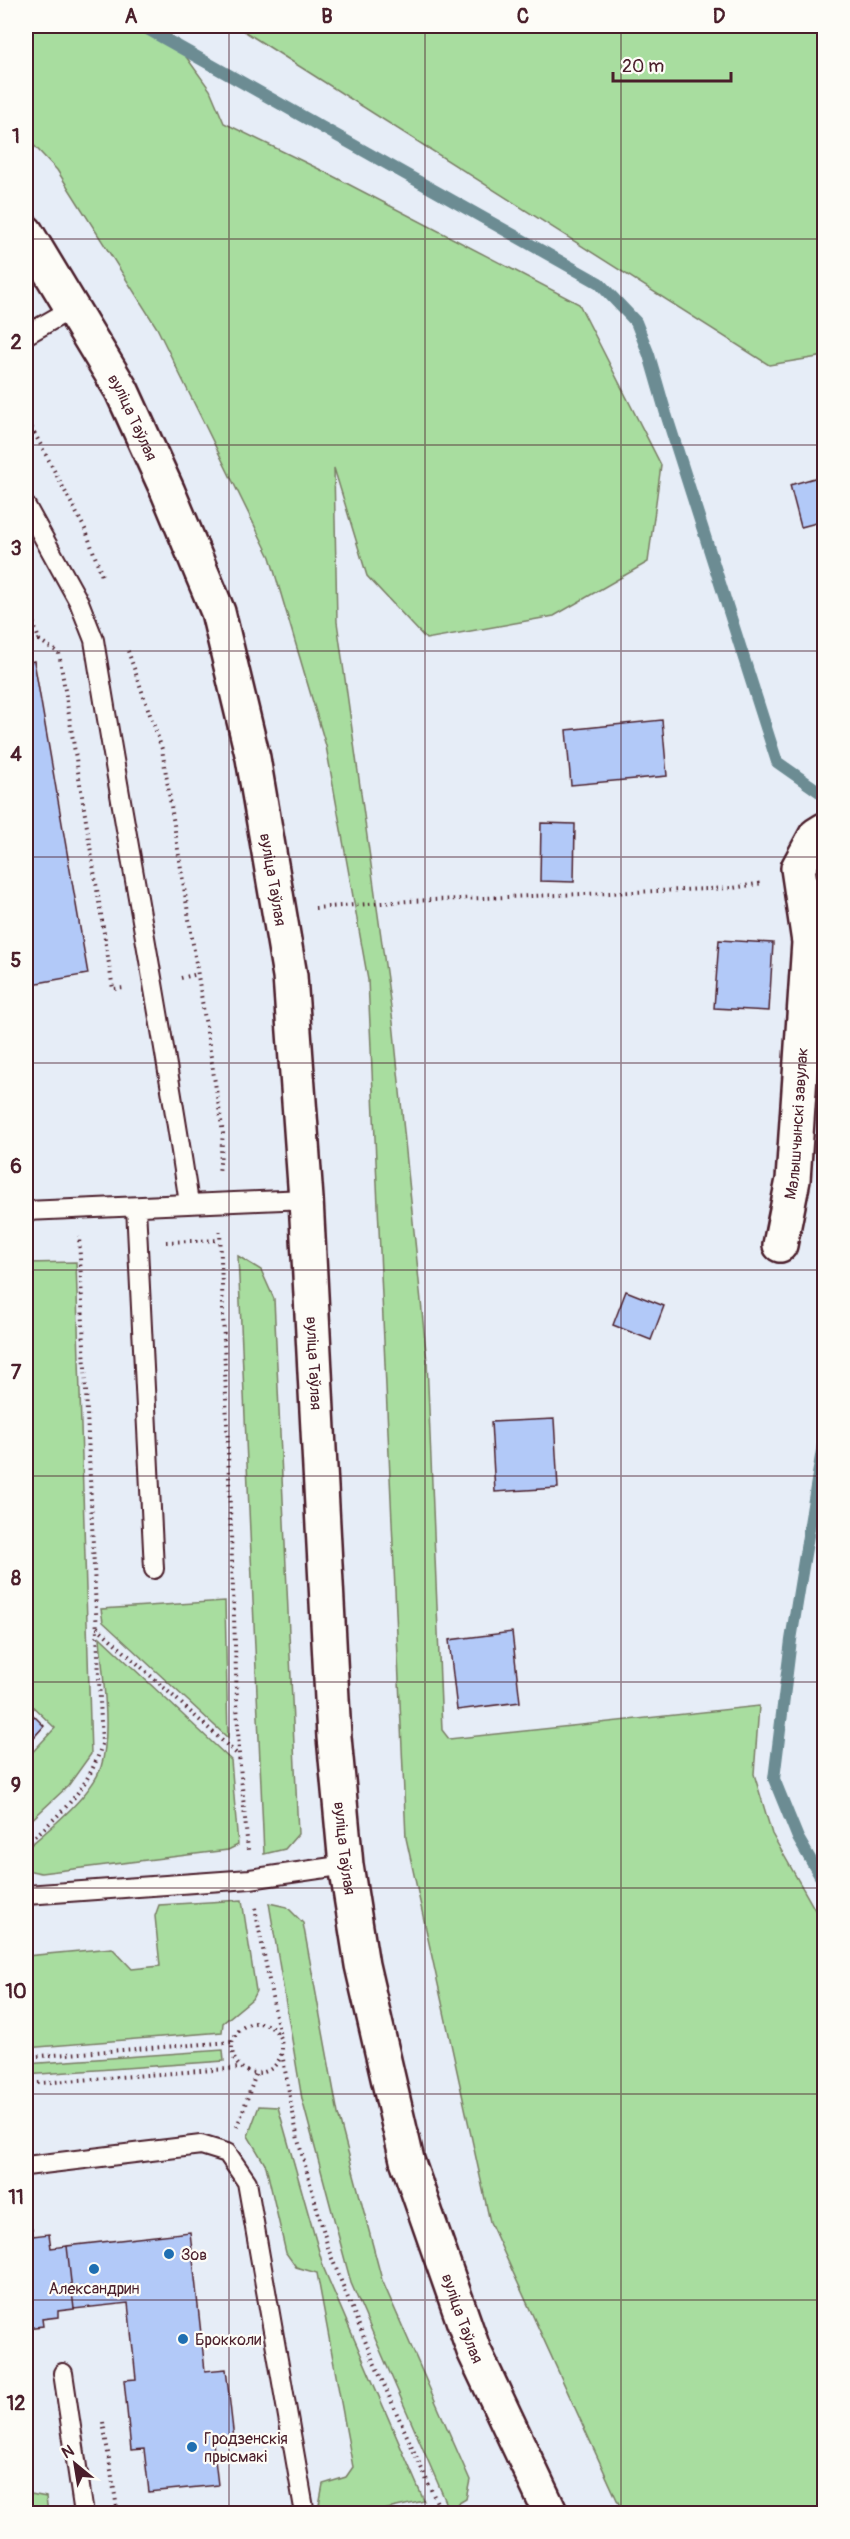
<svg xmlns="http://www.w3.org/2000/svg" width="850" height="2539" font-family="Pangolin,sans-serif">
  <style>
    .green { fill: #a8dd9f; stroke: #797e65; stroke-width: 1.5 }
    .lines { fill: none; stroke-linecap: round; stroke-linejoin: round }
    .stream { stroke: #6c8c93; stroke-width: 12 }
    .building { fill: #b2c9f8; stroke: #4a1f2b; stroke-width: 1.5 }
    .lane-casing { stroke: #4a1f2b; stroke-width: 22 }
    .street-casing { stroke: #4a1f2b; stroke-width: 38 }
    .secondary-casing { stroke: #4a1f2b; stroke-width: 38 }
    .path { stroke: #4a1f2b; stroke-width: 4; stroke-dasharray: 1.5 4.5; stroke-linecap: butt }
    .lane { stroke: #fdfcf7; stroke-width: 18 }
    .street { stroke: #fdfcf7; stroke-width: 33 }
    .secondary { stroke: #fdfcf7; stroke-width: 33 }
    .grid { fill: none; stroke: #4a1f2b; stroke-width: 1.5; stroke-opacity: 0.55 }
    .poi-dot { fill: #1f6fb2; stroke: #fdfcf7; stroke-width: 2 }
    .labels { text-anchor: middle; stroke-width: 4.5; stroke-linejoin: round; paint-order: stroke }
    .street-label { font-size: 16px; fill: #4a1f2b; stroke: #fdfcf7 }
    .poi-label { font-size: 16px; fill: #4a1f2b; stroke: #fdfcf7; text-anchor: start }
    .neatline { fill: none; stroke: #4a1f2b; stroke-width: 2 }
    .grid-label { font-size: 20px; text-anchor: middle; font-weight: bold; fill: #4a1f2b }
  </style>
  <rect width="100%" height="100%" fill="#e6edf7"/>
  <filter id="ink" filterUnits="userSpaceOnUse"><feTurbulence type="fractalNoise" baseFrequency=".0167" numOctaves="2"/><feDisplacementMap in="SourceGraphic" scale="12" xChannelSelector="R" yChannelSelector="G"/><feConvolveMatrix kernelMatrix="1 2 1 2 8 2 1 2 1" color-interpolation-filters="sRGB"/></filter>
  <g filter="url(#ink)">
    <path class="green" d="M26,26H164L210,90L224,123L325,172L579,304L661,465L648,562L554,616L426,639L367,576L334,468L337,622L393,1022L427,1361L442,1730L449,1739L759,1706L754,1774L772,1834L824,1926V2513H623L490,2222L406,1838L368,980L326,746L270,557L157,328L57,170L26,137Z
      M236,26H824V356L769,365Z
      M238,1256L261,1270L274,1299L298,1834L285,1849L264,1854Z
      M76,1262L91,1754L68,1786L26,1825V1759L55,1728L26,1700V1263Z
      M225,1601L228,1738L103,1622L101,1609Z
      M100,1637L231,1760L238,1845L228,1850L41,1873L26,1870V1849C48,1830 92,1795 101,1767C112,1732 102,1674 100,1637Z
      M242,1900L256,1991L252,1999L223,2023L222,2032L26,2048V1956L112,1948L132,1969L160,1966L155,1916L159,1905Z
      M269,1903L287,1907L303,1923L338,2114L382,2280L470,2480L466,2499L449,2509L351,2283L302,2099Z
      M223,2050L224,2061L26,2075V2064Z
      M259,2106L278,2107L324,2269L424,2501L369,2513H326L319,2505L323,2484L346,2477L353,2467L317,2273L296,2267L286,2253L266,2166L248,2136Z
      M26,2493L46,2497L48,2513H26Z"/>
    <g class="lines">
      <path class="stream" d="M142,26L599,283L636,322L649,355L666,414L777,762L824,795
        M824,1438L791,1640L774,1779L798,1838L824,1883"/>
    </g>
    <path class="building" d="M818,477L824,501V521L801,527L790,485Z
      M34,661L88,974L26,985V663Z
      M662,720L667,776L571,785L566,730Z
      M541,823L575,824L574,882L540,881Z
      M719,940L773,943L769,1011L714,1008Z
      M626,1291L664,1306L651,1340L613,1325Z
      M554,1419L558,1488L495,1492L491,1422Z
      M512,1632L520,1702L457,1710L449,1640Z
      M26,1708L44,1726L26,1746Z
      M32,2228L33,2236L49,2234L51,2248L67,2246L74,2309L58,2311V2317L42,2319L43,2326L26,2328V2229Z
      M190,2232L205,2371L226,2369L234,2439L213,2442L218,2485L149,2492L144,2449L131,2450L124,2380L136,2379L128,2303L74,2309L67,2246Z"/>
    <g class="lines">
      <g class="lane-casing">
        <path id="lane" d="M26,335L73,308
          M26,506L79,602L94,640C124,828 161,1015 189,1203
          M136,1207L154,1569
          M26,1211L306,1199
          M26,1895L250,1879L346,1865
          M26,2166L201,2145L227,2153L247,2182L305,2514
          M63,2373L84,2514"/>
      </g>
      <g class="street-casing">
        <g id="street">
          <path id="s1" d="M780,1245L793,1180L809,942L798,868L816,835L824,830"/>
        </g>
      </g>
      <g class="secondary-casing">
        <g id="secondary">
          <path id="s2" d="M26,232L122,391L168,492L218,612L253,758L290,976L306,1199L334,1737L346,1865L362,1965L407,2160L474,2351L551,2514"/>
        </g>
      </g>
      <path class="path" d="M26,417L86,531L102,576
        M26,600L39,640L26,642
        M39,640L59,653L113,989L124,988
        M128,651L162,749L223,1133L219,1173
        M315,908L408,901L733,888L763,883
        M181,978L198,974
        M220,1231L239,1755L248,1850
        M166,1242L220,1240
        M97,1627L238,1755
        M26,1844C60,1815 89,1789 102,1744L79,1236
        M255,1908L280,2037
        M232 2048a25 25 0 1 1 50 0a25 25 0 1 1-50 0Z
        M282,2054L298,2140L329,2251L372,2358L442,2514
        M26,2057L232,2042
        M26,2084L240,2068
        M237,2127L256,2074
        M103,2422L118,2514
        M404,2514L437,2506"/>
      <use href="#lane" class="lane"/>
      <use href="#street" class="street"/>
      <use href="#secondary" class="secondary"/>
    </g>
  </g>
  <path class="grid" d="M229,26V2514M425,26V2514M621,26V2514M26,239H824M26,445H824M26,651H824M26,857H824M26,1063H824M26,1270H824M26,1476H824M26,1682H824M26,1888H824M26,2094H824M26,2300H824"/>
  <g class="poi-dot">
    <circle cx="169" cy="2254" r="6"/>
    <circle cx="94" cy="2269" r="6"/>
    <circle cx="183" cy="2339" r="6"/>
    <circle cx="192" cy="2447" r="6"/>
  </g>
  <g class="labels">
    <g class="street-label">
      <text dy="6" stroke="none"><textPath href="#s2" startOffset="214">вуліца Таўлая</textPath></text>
      <text dy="6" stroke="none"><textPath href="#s2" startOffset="700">вуліца Таўлая</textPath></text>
      <text dy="6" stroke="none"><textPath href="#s1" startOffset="123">Малышчынскі завулак</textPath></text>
      <text dy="6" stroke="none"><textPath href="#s2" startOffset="1186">вуліца Таўлая</textPath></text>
      <text dy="6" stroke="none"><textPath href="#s2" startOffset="1672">вуліца Таўлая</textPath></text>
      <text dy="6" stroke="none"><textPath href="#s2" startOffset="2158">вуліца Таўлая</textPath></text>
    </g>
    <g class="poi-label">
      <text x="181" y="2260">Зов</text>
      <text x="94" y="2294" text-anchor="middle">Александрин</text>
      <text x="195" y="2345">Брокколи</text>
      <text x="204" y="2444">Гродзенскія<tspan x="204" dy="18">прысмакі</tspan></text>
    </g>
  </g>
  <rect width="850" height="2539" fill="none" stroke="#fdfcf7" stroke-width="66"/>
  <g transform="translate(75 2464) rotate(330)" stroke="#fdfcf7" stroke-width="4.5" paint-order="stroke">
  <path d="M0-4.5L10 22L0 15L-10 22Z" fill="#4a1f2b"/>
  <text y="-9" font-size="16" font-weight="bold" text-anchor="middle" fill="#4a1f2b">N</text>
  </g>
  <path d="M613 72v9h118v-9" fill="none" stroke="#4a1f2b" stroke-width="3"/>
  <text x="622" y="72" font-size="18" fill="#4a1f2b" stroke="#fdfcf7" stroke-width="4.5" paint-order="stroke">20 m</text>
  <rect x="33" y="33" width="784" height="2473" class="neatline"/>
  <g class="grid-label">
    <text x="131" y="23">A</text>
    <text x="327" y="23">B</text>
    <text x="523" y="23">C</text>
    <text x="719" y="23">D</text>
    <text x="16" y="143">1</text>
    <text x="16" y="349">2</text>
    <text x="16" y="555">3</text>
    <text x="16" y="761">4</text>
    <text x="16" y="967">5</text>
    <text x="16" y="1173">6</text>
    <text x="16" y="1379">7</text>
    <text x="16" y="1585">8</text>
    <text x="16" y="1792">9</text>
    <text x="16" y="1998">10</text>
    <text x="16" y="2204">11</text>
    <text x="16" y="2410">12</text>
  </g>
</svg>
